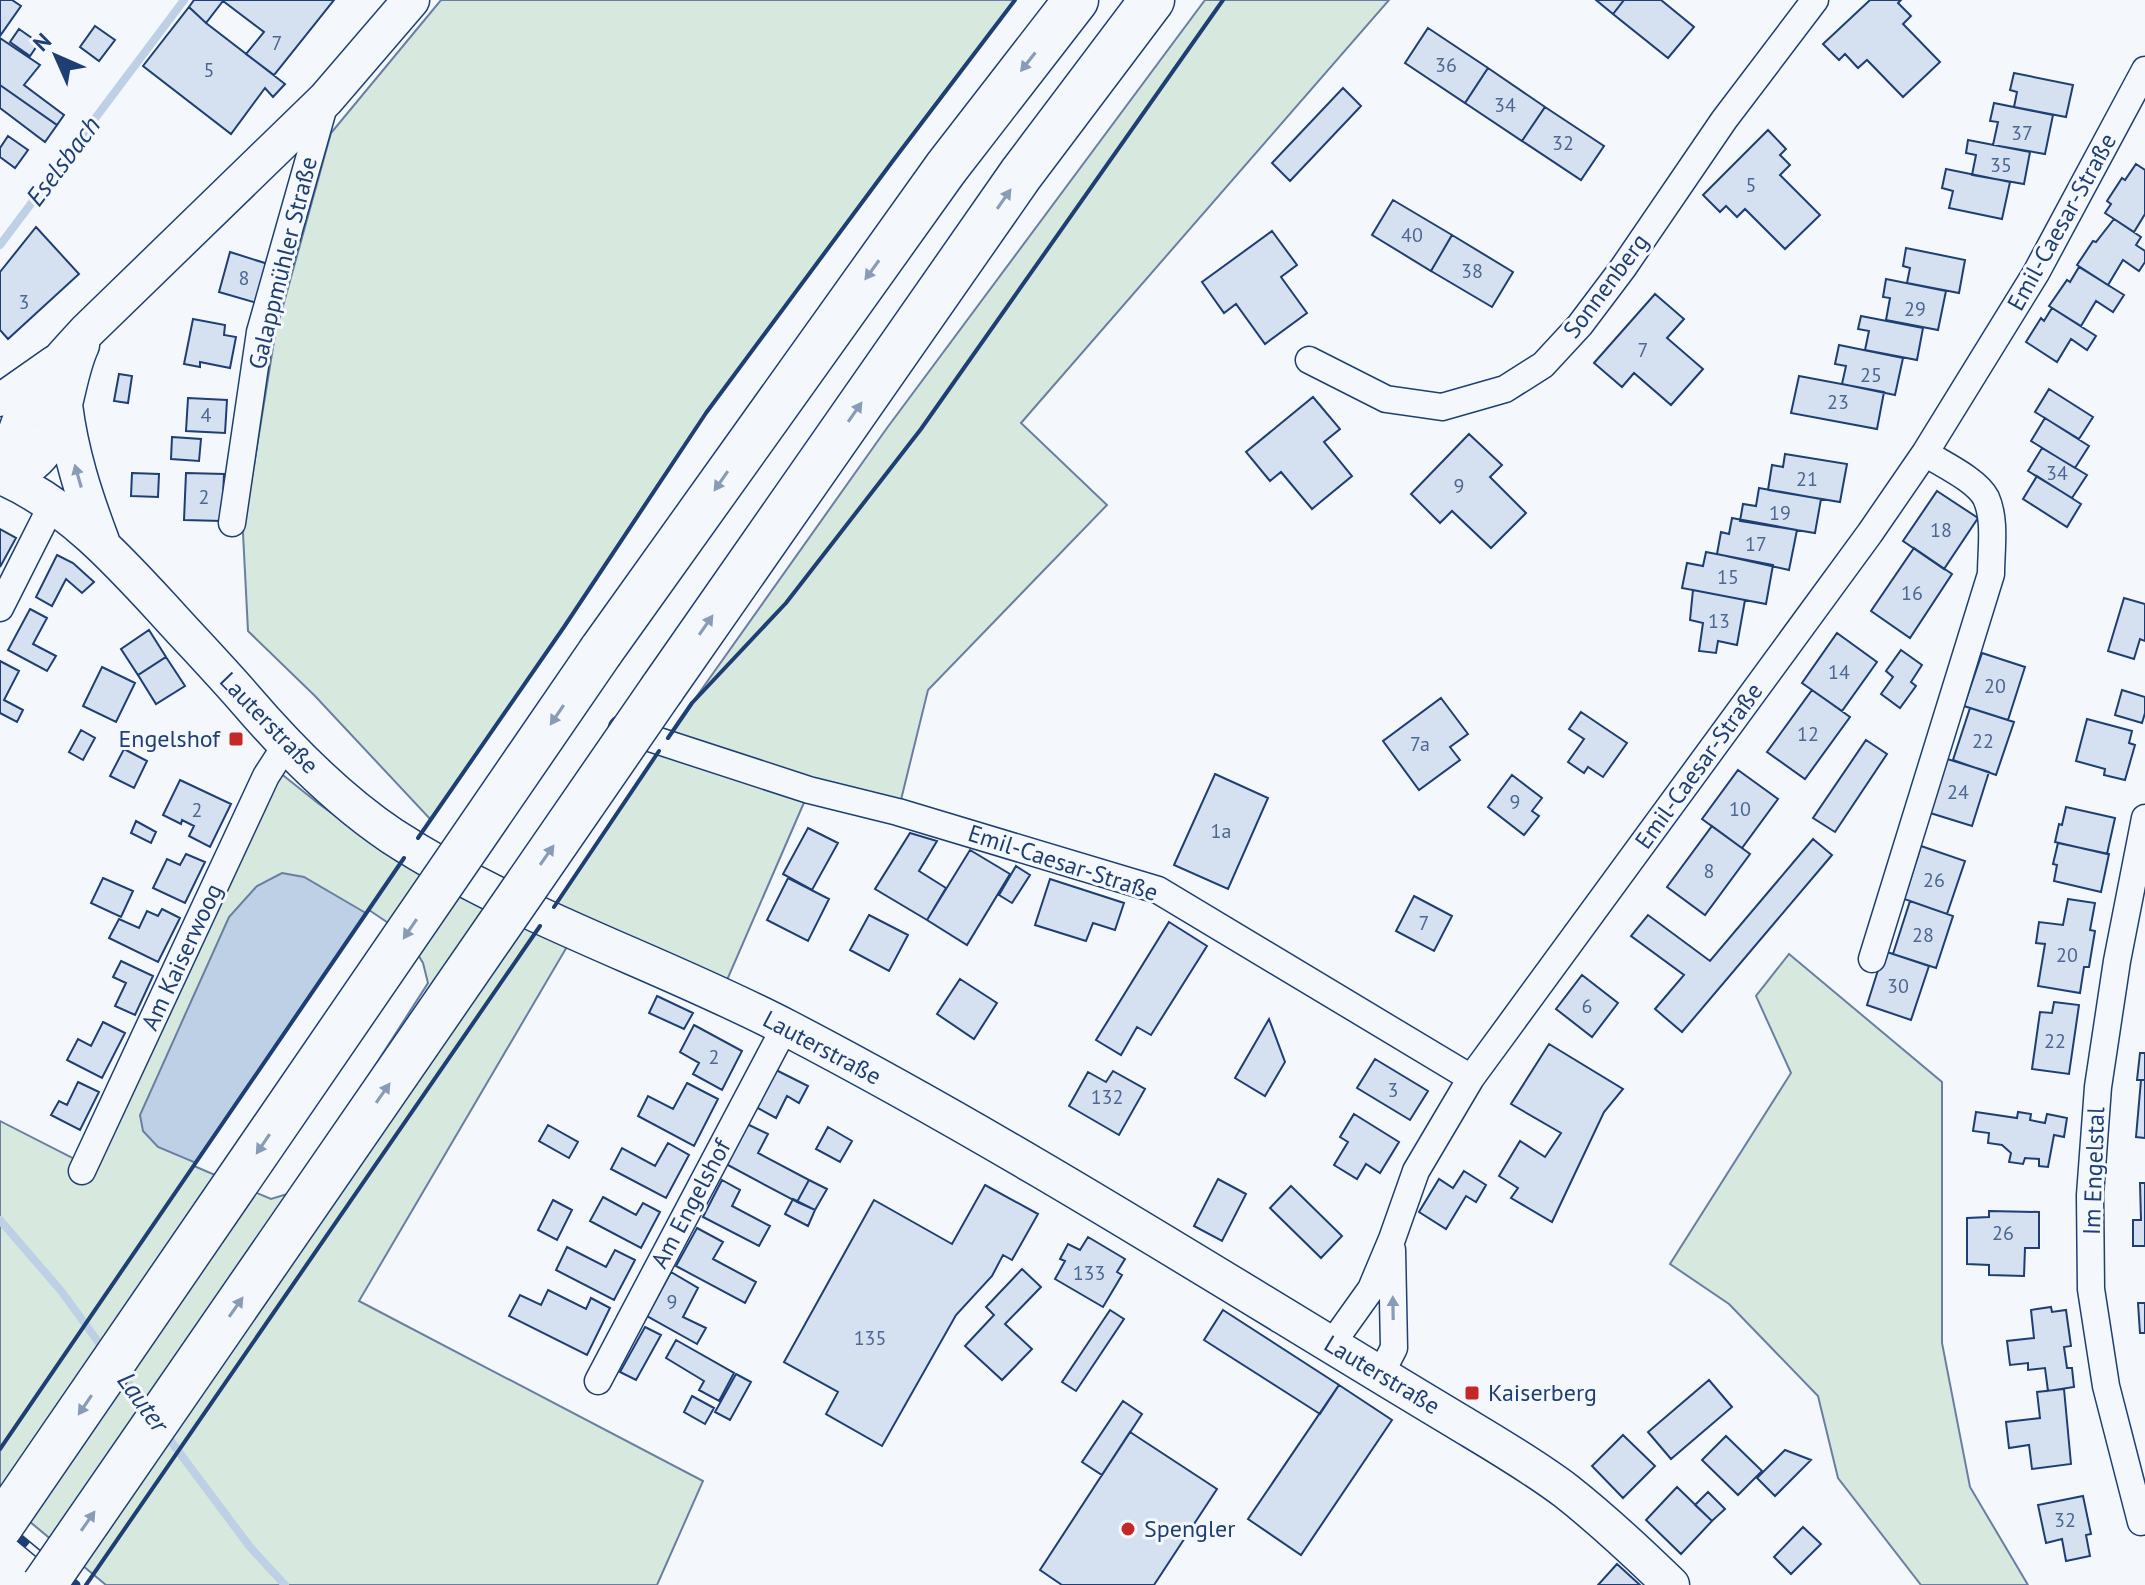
<svg xmlns="http://www.w3.org/2000/svg" width="2145" height="1585" font-family="'PT Sans',sans-serif">
  <style>
    .green { fill: #d7e8df; stroke: #687fa3; stroke-width: 2 }
    .water { fill: #bed0e5; stroke: #687fa3; stroke-width: 2 }
    .pier { fill: #f4f7fb; stroke: #687fa3; stroke-width: 2 }
    .lines { fill: none; stroke-linecap: round; stroke-linejoin: round }
    .stream { stroke: #bed0e5; stroke-width: 8 }
    .building { fill: #d5e0f0; stroke: #1d3f73; stroke-width: 2 }
    .minor-casing { stroke: #1d3f73; stroke-width: 29 }
    .tertiary-casing { stroke: #1d3f73; stroke-width: 35 }
    .secondary-casing { stroke: #1d3f73; stroke-width: 39 }
    .motorway-casing { stroke: #1d3f73; stroke-width: 47 }
    .minor { stroke: #f4f7fb; stroke-width: 26 }
    .tertiary { stroke: #f4f7fb; stroke-width: 32 }
    .secondary { stroke: #f4f7fb; stroke-width: 36 }
    .motorway { stroke: #f4f7fb; stroke-width: 44 }
    .rail-casing { stroke: #1d3f73; stroke-width: 9 }
    .rail { stroke: #f4f7fb; stroke-width: 6; stroke-dasharray: 18; stroke-linecap: butt }
    .motorway-bridge-casing { stroke: #1d3f73; stroke-width: 47; stroke-linecap: butt }
    .motorway-bridge { stroke: #f4f7fb; stroke-width: 44 }
    .wall { stroke: #1d3f73; stroke-width: 4 }
    .oneway { fill: #889bb7 }
    .poi-dot { fill: #c62828; stroke: #f4f7fb; stroke-width: 3 }
    .labels { text-anchor: middle; stroke-width: 6; stroke-linejoin: round; paint-order: stroke }
    .number-label { font-size: 20px; fill: #4b6792 }
    .street-label { font-size: 24px; fill: #1d3f73; stroke: #f4f7fb }
    .poi-label { font-size: 24px; fill: #1d3f73; stroke: #f4f7fb; text-anchor: start }
    .water-label { font-size: 26px; font-style: italic; fill: #1d3f73; stroke: #f4f7fb }
  </style>
  <rect width="100%" height="100%" fill="#f4f7fb"/>
  <path class="green" d="M441,0H1015L892,162L706,413L564,627L431,820L315,696L248,631L243,533L275,335L331,133Z
    M1205,0H1389L1021,423L1107,505L928,690L898,812L809,791L724,987L554,906L692,703L887,428Z
    M279,772L319,804L396,859L568,945L359,1301L703,1481L657,1585H106L0,1497V1121L90,1167Z
    M1789,954L1942,1082V1343L1970,1487L2028,1585H1921L1838,1478L1818,1396L1729,1304L1670,1264L1791,1073L1756,996Z"/>
  <path class="water" d="M282,873L304,877L364,912L404,938L272,1195L158,1147L143,1131L140,1115L229,917L257,886Z"/>
  <path class="pier" d="M369,910L406,935L423,963L428,983L294,1192L271,1199L194,1166Z"/>
  <g class="lines">
    <path class="stream" d="M0,245L184,0
      M0,1220L62,1292L104,1350
      M122,1374L149,1411
      M164,1432L250,1547L285,1585"/>
  </g>
  <path class="building" d="M0,0H12L21,6L0,36Z
    M194,0H334L274,75L246,54L264,32L223,1L206,23L189,7Z
    M1596,0H1624L1613,14Z
    M1624,0H1661L1694,27L1668,58L1613,14Z
    M1870,0H1901L1898,3L1911,16L1903,24L1940,62L1903,97L1867,60L1858,68L1845,54L1839,60L1823,44Z
    M189,7L206,23L285,84L273,97L265,88L231,134L143,66Z
    M95,26L115,40L99,61L80,47Z
    M1428,28L1488,68L1465,103L1405,63Z
    M19,29L39,43L30,56L10,42Z
    M0,38L40,65L24,85L64,115L57,125L0,85Z
    M1488,68L1545,107L1522,141L1465,103Z
    M2014,73L2073,85L2066,117L2014,107L2017,92L2010,90Z
    M0,85L57,125L45,142L0,108Z
    M1343,88L1361,106L1290,181L1272,163Z
    M1994,103L2053,115L2045,154L1993,145L1998,122L1990,121Z
    M1545,107L1604,146L1581,180L1522,141Z
    M1768,130L1786,149L1780,155L1790,165L1780,175L1820,215L1785,249L1745,209L1737,217L1726,206L1720,212L1703,195Z
    M8,136L28,150L15,168L0,157V148Z
    M1968,140L2030,152L2024,184L1972,175L1976,155L1966,153Z
    M2136,164L2145,170V214L2134,232L2105,213L2111,204L2107,201L2122,178L2125,180Z
    M1946,169L2010,182L2002,219L1949,208L1953,191L1942,188Z
    M1393,200L1452,235L1431,271L1372,235Z
    M2114,219L2141,237L2136,245L2145,251V262L2139,271L2123,260L2108,285L2077,265L2093,241L2096,242Z
    M36,227L79,274L8,339L0,330V272Z
    M1272,231L1297,265L1281,277L1307,313L1265,344L1236,304L1224,313L1202,282Z
    M1452,235L1513,272L1492,307L1431,271Z
    M1906,248L1965,260L1959,293L1907,283L1910,268L1903,266Z
    M230,252L268,264L257,303L219,292Z
    M2079,267L2124,295L2113,312L2096,301L2081,326L2049,306L2067,280L2070,282Z
    M1886,279L1946,291L1938,330L1886,320L1890,298L1883,297Z
    M1655,294L1684,319L1667,338L1703,369L1671,405L1634,373L1622,387L1594,363Z
    M2052,308L2096,336L2087,350L2071,339L2057,362L2026,342L2041,318L2044,321Z
    M1861,316L1923,328L1917,360L1865,350L1869,331L1858,329Z
    M193,319L225,325L224,335L236,337L230,368L200,362V367L184,364Z
    M1839,345L1903,358L1895,395L1842,384L1846,366L1835,364Z
    M119,374L132,376L128,403L114,401Z
    M1799,376L1884,392L1877,429L1791,413Z
    M2049,389L2093,417L2079,439L2035,412Z
    M1313,397L1340,429L1324,442L1352,476L1312,509L1281,472L1270,481L1246,452Z
    M188,398L227,400L225,433L186,431Z
    M2045,418L2089,446L2075,468L2031,441Z
    M1469,434L1502,465L1490,477L1526,513L1491,548L1452,511L1440,523L1411,494Z
    M172,437L201,439L199,461L171,459Z
    M2042,448L2087,475L2072,498L2028,471Z
    M1785,454L1847,464L1840,502L1768,490L1772,465L1783,467Z
    M132,473L159,474L158,497L131,496Z
    M186,473L224,474L222,521L184,520Z
    M2037,476L2081,504L2067,527L2023,499Z
    M1759,488L1821,499L1815,533L1740,521L1743,504L1756,506Z
    M1937,491L1978,518L1944,569L1903,541Z
    M1732,518L1797,530L1789,570L1717,554L1721,532L1729,534Z
    M0,529L16,538L0,567Z
    M1914,548L1952,574L1910,638L1871,611Z
    M1706,552L1773,565L1766,604L1682,588L1687,563L1703,566Z
    M57,555L73,563L94,582L82,593L66,579L52,606L36,597Z
    M1693,590L1745,600L1737,645L1718,641L1716,653L1699,651L1703,623L1690,620Z
    M2124,598L2145,604V641L2140,639L2134,659L2108,651Z
    M30,609L47,618L33,644L56,656L47,671L8,650Z
    M149,630L166,657L138,675L121,649Z
    M1837,633L1877,662L1842,711L1802,683Z
    M1901,650L1922,665L1911,682L1916,686L1900,708L1881,694L1893,677L1886,671Z
    M1982,653L2025,667L2008,720L1964,706Z
    M166,657L185,686L156,704L138,675Z
    M0,661L19,671L4,700L23,710L17,722L0,713Z
    M102,667L135,683L116,722L83,706Z
    M1812,690L1850,717L1805,779L1767,752Z
    M2122,690L2145,697V713L2142,723L2115,715Z
    M1441,698L1468,734L1450,747L1460,760L1419,790L1383,741Z
    M1970,708L2014,722L1996,775L1953,760Z
    M1581,712L1627,743L1603,777L1588,767L1584,773L1568,762L1584,739L1569,729Z
    M2087,719L2132,731L2129,743L2135,745L2125,780L2104,775L2105,769L2076,761Z
    M81,730L95,738L83,760L69,752Z
    M1866,740L1887,754L1835,832L1813,818Z
    M124,749L147,761L134,788L110,776Z
    M1944,758L1989,772L1972,826L1927,812Z
    M1738,770L1778,799L1742,848L1702,819Z
    M1215,774L1268,798L1228,889L1174,865Z
    M1512,775L1542,798L1532,811L1539,816L1524,835L1488,807Z
    M180,780L231,804L210,847L189,836L194,826L182,820L181,824L163,815Z
    M2066,807L2115,818L2107,854L2055,842L2059,824L2062,825Z
    M136,821L156,832L151,843L131,833Z
    M1712,826L1750,854L1705,915L1667,887Z
    M808,828L838,843L812,890L783,874Z
    M910,833L937,841L919,871L946,888L927,920L875,889Z
    M1813,839L1832,855L1682,1032L1655,1009L1684,975L1631,936L1648,915L1710,961Z
    M2058,843L2109,854L2101,892L2054,881L2057,865L2053,864Z
    M1921,846L1965,861L1947,914L1904,899Z
    M970,850L1010,874L967,945L927,920Z
    M186,854L205,862L185,903L153,888L167,859L180,865Z
    M1016,866L1030,875L1012,903L999,895Z
    M103,878L133,891L121,917L91,903Z
    M788,878L829,899L808,941L767,920Z
    M1050,879L1124,903L1115,930L1093,923L1086,941L1035,925Z
    M1414,896L1452,916L1434,951L1396,931Z
    M2068,899L2095,903L2090,930L2095,931L2089,967H2084L2080,993L2038,986L2045,944L2036,943L2039,922L2063,925Z
    M1910,901L1953,916L1936,968L1893,954Z
    M162,909L180,918L158,962L109,938L119,919L139,928L147,911L158,916Z
    M869,915L908,935L889,971L850,950Z
    M1169,922L1207,946L1151,1035L1137,1027L1121,1055L1096,1040Z
    M1884,951L1929,966L1911,1020L1867,1005Z
    M121,961L153,976L135,1015L115,1006L126,983L113,977Z
    M1582,975L1618,1003L1592,1037L1556,1009Z
    M960,979L997,1003L974,1039L937,1014Z
    M657,996L693,1013L684,1029L649,1013Z
    M2054,1002L2079,1005L2069,1074L2032,1069L2040,1012L2052,1013Z
    M1269,1019L1285,1062L1265,1096L1235,1078Z
    M103,1022L125,1033L102,1078L67,1060L78,1039L91,1046Z
    M694,1025L742,1051L722,1090L693,1074L699,1063L680,1052Z
    M1549,1044L1623,1089L1604,1112L1552,1222L1511,1198L1518,1188L1499,1176L1520,1141L1545,1157L1561,1133L1511,1104Z
    M2140,1053H2145V1080H2137Z
    M1375,1059L1428,1091L1410,1120L1357,1088Z
    M776,1070L808,1086L799,1103L787,1096L776,1118L756,1107Z
    M1113,1071L1145,1089L1119,1135L1069,1106L1088,1072L1106,1082Z
    M2141,1080H2145V1138L2136,1137Z
    M78,1082L99,1092L80,1130L51,1115L59,1101L67,1105Z
    M687,1083L718,1099L694,1146L638,1116L648,1096L673,1109Z
    M1976,1112L2017,1118L2018,1112L2031,1114L2030,1120L2045,1123L2047,1114L2067,1118L2064,1137L2054,1135L2048,1167L2039,1166V1159L2025,1158L2023,1164L2009,1162L2011,1153L2002,1145L1988,1143L1989,1133L1973,1131Z
    M1354,1114L1399,1142L1380,1173L1366,1164L1357,1179L1334,1165L1348,1142L1340,1137Z
    M747,1124L768,1134L758,1153L809,1180L797,1202L726,1164Z
    M548,1125L578,1142L569,1158L539,1141Z
    M828,1127L852,1141L840,1162L816,1149Z
    M668,1143L689,1155L666,1198L611,1169L622,1148L655,1166Z
    M1464,1171L1486,1185L1476,1202L1466,1196L1446,1229L1419,1212L1439,1179L1453,1188Z
    M1218,1179L1246,1194L1222,1241L1194,1226Z
    M722,1180L740,1190L732,1206L770,1226L759,1246L703,1217Z
    M809,1180L827,1189L815,1210L797,1202Z
    M2140,1183H2145V1246H2133V1220H2141Z
    M985,1185L1038,1214L1012,1260L1003,1255L992,1276L956,1315L882,1446L826,1414L838,1392L784,1362L874,1200L952,1244Z
    M1291,1186L1342,1236L1321,1258L1270,1208Z
    M603,1197L636,1215L643,1203L660,1212L641,1248L590,1221Z
    M793,1199L815,1210L808,1226L785,1214Z
    M553,1200L572,1210L557,1240L538,1230Z
    M1989,1211L2039,1212V1248H2025L2024,1276L1989,1275V1265L1967,1264V1218L1989,1217Z
    M697,1228L723,1242L713,1259L756,1282L745,1303L676,1266Z
    M1088,1237L1125,1259L1117,1272L1122,1275L1103,1307L1055,1279L1065,1261L1060,1259L1068,1244L1080,1250Z
    M567,1247L606,1267L615,1250L635,1260L614,1300L556,1270Z
    M1022,1269L1041,1287L1005,1324L1032,1349L1002,1380L965,1346L994,1315L986,1307Z
    M671,1272L698,1288L683,1317L706,1328L697,1344L647,1316Z
    M548,1290L586,1309L591,1298L610,1308L587,1355L509,1316L520,1295L541,1305Z
    M2138,1303H2145V1333H2140Z
    M2051,1307L2052,1312L2066,1310L2071,1346L2064,1347L2067,1368H2072L2074,1387L2048,1391L2045,1368L2028,1370V1363L2010,1365L2007,1341L2034,1338L2031,1310Z
    M1110,1310L1124,1319L1076,1391L1062,1382Z
    M1223,1310L1339,1385L1320,1414L1204,1340Z
    M645,1327L661,1335L636,1380L620,1372Z
    M676,1340L734,1373L719,1401L699,1390L704,1381L666,1358Z
    M736,1374L751,1382L730,1420L715,1412Z
    M1709,1380L1732,1407L1671,1459L1648,1432Z
    M1339,1385L1392,1420L1301,1555L1248,1519Z
    M2064,1389L2071,1464L2032,1469L2029,1445L2009,1448L2006,1422L2040,1418L2037,1392Z
    M692,1396L714,1408L705,1424L684,1412Z
    M1123,1401L1142,1414L1102,1475L1082,1462Z
    M1130,1432L1217,1489L1154,1585H1062L1040,1570Z
    M1623,1435L1655,1466L1623,1498L1592,1466Z
    M1726,1436L1762,1471L1738,1495L1702,1460Z
    M1785,1450L1811,1460L1775,1496L1757,1478Z
    M1677,1487L1712,1521L1681,1554L1646,1520Z
    M1708,1492L1725,1509L1712,1521L1695,1505Z
    M2083,1496L2091,1534L2086,1535L2090,1556L2066,1561L2062,1539L2046,1543L2038,1505Z
    M1803,1527L1821,1544L1791,1574L1774,1557Z
    M1617,1564L1640,1585H1598Z"/>
  <g class="lines">
    <g class="minor-casing">
      <path id="minor" d="M1309,360L1386,399L1442,407L1505,389L1543,365L1580,325L1623,268L1724,120L1815,0
        M232,523L260,332L326,99
        M0,608L53,503
        M622,729L809,790L898,812L1158,890L1471,1078
        M1872,959L1991,574C1991,550 1996,520 1986,498C1977,480 1942,464 1925,453
        M82,1171L266,776L286,745
        M1331,1345L1371,1289L1392,1239L1416,1171L1471,1078L1870,533L1925,453L2036,273L2145,70
        M1380,1375L1394,1348L1392,1250
        M598,1381L785,1027
        M2141,1522L2106,1386L2091,1289L2090,1195L2098,1087L2117,961L2145,818"/>
    </g>
    <g class="tertiary-casing">
      <path id="tertiary" d="M0,400L54,362"/>
    </g>
    <g class="secondary-casing">
      <path id="secondary" d="M64,405C70,453 84,496 101,541
        M8,479C70,508 116,558 162,608C189,638 218,668 245,699C288,749 337,799 392,836C515,916 658,961 787,1028C1019,1149 1238,1290 1462,1424C1497,1445 1533,1466 1566,1491C1603,1520 1637,1552 1671,1585
        M8,479C12,410 43,379 87,331L326,99L411,0
        M8,479C21,471 34,464 43,452C67,422 65,379 81,345"/>
    </g>
    <g class="motorway-casing">
      <path id="motorway" d="M601,651L946,168L1076,0
        M662,689L1021,174L1152,0"/>
    </g>
    <use href="#minor" class="minor"/>
    <use href="#tertiary" class="tertiary"/>
    <use href="#secondary" class="secondary"/>
    <use href="#motorway" class="motorway"/>
    <g class="rail-casing">
      <path id="rail" d="M0,1522L76,1585"/>
    </g>
    <use href="#rail" class="rail"/>
    <g class="motorway-bridge-casing">
      <path id="motorway-bridge" d="M0,1527L601,651
        M44,1585L662,689"/>
    </g>
    <use href="#motorway-bridge" class="motorway-bridge"/>
    <path class="wall" d="M668,738L692,703L786,603L921,429L1223,0
      M418,838L564,627L706,413L892,162L1015,0
      M554,907L659,751
      M0,1449L404,858
      M86,1585L540,926"/>
  </g>
  <defs><path id="oneway-solid" d="M-6-.8H1V-3.2L6.5 0L1 3.2V.8H-6Z" transform="scale(2)"/></defs>
  <g class="oneway">
    <use href="#oneway-solid" transform="translate(1028 62) rotate(128)"/>
    <use href="#oneway-solid" transform="translate(1004 199) rotate(-55)"/>
    <use href="#oneway-solid" transform="translate(872 270) rotate(126)"/>
    <use href="#oneway-solid" transform="translate(855 412) rotate(-55)"/>
    <use href="#oneway-solid" transform="translate(78 476) rotate(-106)"/>
    <use href="#oneway-solid" transform="translate(721 481) rotate(125)"/>
    <use href="#oneway-solid" transform="translate(706 625) rotate(-55)"/>
    <use href="#oneway-solid" transform="translate(557 715) rotate(124)"/>
    <use href="#oneway-solid" transform="translate(547 855) rotate(-55)"/>
    <use href="#oneway-solid" transform="translate(410 929) rotate(124)"/>
    <use href="#oneway-solid" transform="translate(383 1093) rotate(-55)"/>
    <use href="#oneway-solid" transform="translate(263 1144) rotate(124)"/>
    <use href="#oneway-solid" transform="translate(236 1307) rotate(-55)"/>
    <use href="#oneway-solid" transform="translate(1393 1308) rotate(-91)"/>
    <use href="#oneway-solid" transform="translate(85 1405) rotate(124)"/>
    <use href="#oneway-solid" transform="translate(88 1521) rotate(-55)"/>
  </g>
  <g class="poi-dot">
    <rect x="228" y="731" width="16" height="16" rx="4"/>
    <rect x="1464" y="1385" width="16" height="16" rx="4"/>
    <circle cx="1128" cy="1529" r="8"/>
  </g>
  <g class="labels">
    <g class="number-label">
      <text x="277" y="50">7</text>
      <text x="1446" y="72">36</text>
      <text x="209" y="77">5</text>
      <text x="1505" y="112">34</text>
      <text x="2022" y="140">37</text>
      <text x="1563" y="150">32</text>
      <text x="2001" y="172">35</text>
      <text x="1751" y="192">5</text>
      <text x="1412" y="242">40</text>
      <text x="1472" y="278">38</text>
      <text x="244" y="285">8</text>
      <text x="24" y="309">3</text>
      <text x="1915" y="316">29</text>
      <text x="1643" y="357">7</text>
      <text x="1871" y="382">25</text>
      <text x="1838" y="409">23</text>
      <text x="206" y="422">4</text>
      <text x="2057" y="480">34</text>
      <text x="1807" y="486">21</text>
      <text x="1459" y="493">9</text>
      <text x="204" y="504">2</text>
      <text x="1780" y="520">19</text>
      <text x="1941" y="537">18</text>
      <text x="1756" y="551">17</text>
      <text x="1728" y="584">15</text>
      <text x="1912" y="600">16</text>
      <text x="1719" y="628">13</text>
      <text x="1839" y="679">14</text>
      <text x="1995" y="693">20</text>
      <text x="1808" y="741">12</text>
      <text x="1983" y="748">22</text>
      <text x="1420" y="751">7a</text>
      <text x="1958" y="799">24</text>
      <text x="1515" y="809">9</text>
      <text x="1740" y="816">10</text>
      <text x="197" y="817">2</text>
      <text x="1221" y="838">1a</text>
      <text x="1709" y="878">8</text>
      <text x="1934" y="887">26</text>
      <text x="1424" y="930">7</text>
      <text x="1923" y="942">28</text>
      <text x="2067" y="962">20</text>
      <text x="1898" y="993">30</text>
      <text x="1587" y="1013">6</text>
      <text x="2055" y="1048">22</text>
      <text x="714" y="1064">2</text>
      <text x="1393" y="1097">3</text>
      <text x="1107" y="1104">132</text>
      <text x="2003" y="1240">26</text>
      <text x="1089" y="1280">133</text>
      <text x="672" y="1309">9</text>
      <text x="870" y="1345">135</text>
      <text x="2065" y="1527">32</text>
    </g>
    <g class="street-label">
      <text transform="translate(2062 222) rotate(-61)" y="8">Emil-Caesar-Straße</text>
      <text transform="translate(283 263) rotate(-76)" y="8">Galappmühler Straße</text>
      <text transform="translate(1606 286) rotate(-53)" y="8">Sonnenberg</text>
      <text transform="translate(269 723) rotate(46)" y="8">Lauterstraße</text>
      <text transform="translate(1699 766) rotate(-54)" y="8">Emil-Caesar-Straße</text>
      <text transform="translate(1063 863) rotate(18)" y="8">Emil-Caesar-Straße</text>
      <text transform="translate(182 957) rotate(-65)" y="8">Am Kaiserwoog</text>
      <text transform="translate(822 1048) rotate(28)" y="8">Lauterstraße</text>
      <text transform="translate(2094 1171) rotate(-88)" y="8">Im Engelstal</text>
      <text transform="translate(691 1204) rotate(-62)" y="8">Am Engelshof</text>
      <text transform="translate(1382 1375) rotate(31)" y="8">Lauterstraße</text>
    </g>
    <g class="poi-label">
      <text x="220" y="747" text-anchor="end">Engelshof</text>
      <text x="1488" y="1401">Kaiserberg</text>
      <text x="1144" y="1537">Spengler</text>
    </g>
    <g class="water-label">
      <text transform="translate(63 161) rotate(-53)" y="9">Eselsbach</text>
      <text transform="translate(143 1402) rotate(54)" y="9">Lauter</text>
    </g>
  </g>
  <g transform="translate(56 56) rotate(315)" stroke="#f4f7fb" stroke-width="6" paint-order="stroke">
  <path d="M0-6L14 30L0 20L-14 30Z" fill="#1d3f73"/>
  <text y="-12" font-size="22" font-weight="bold" text-anchor="middle" fill="#1d3f73">N</text>
  </g>
</svg>
